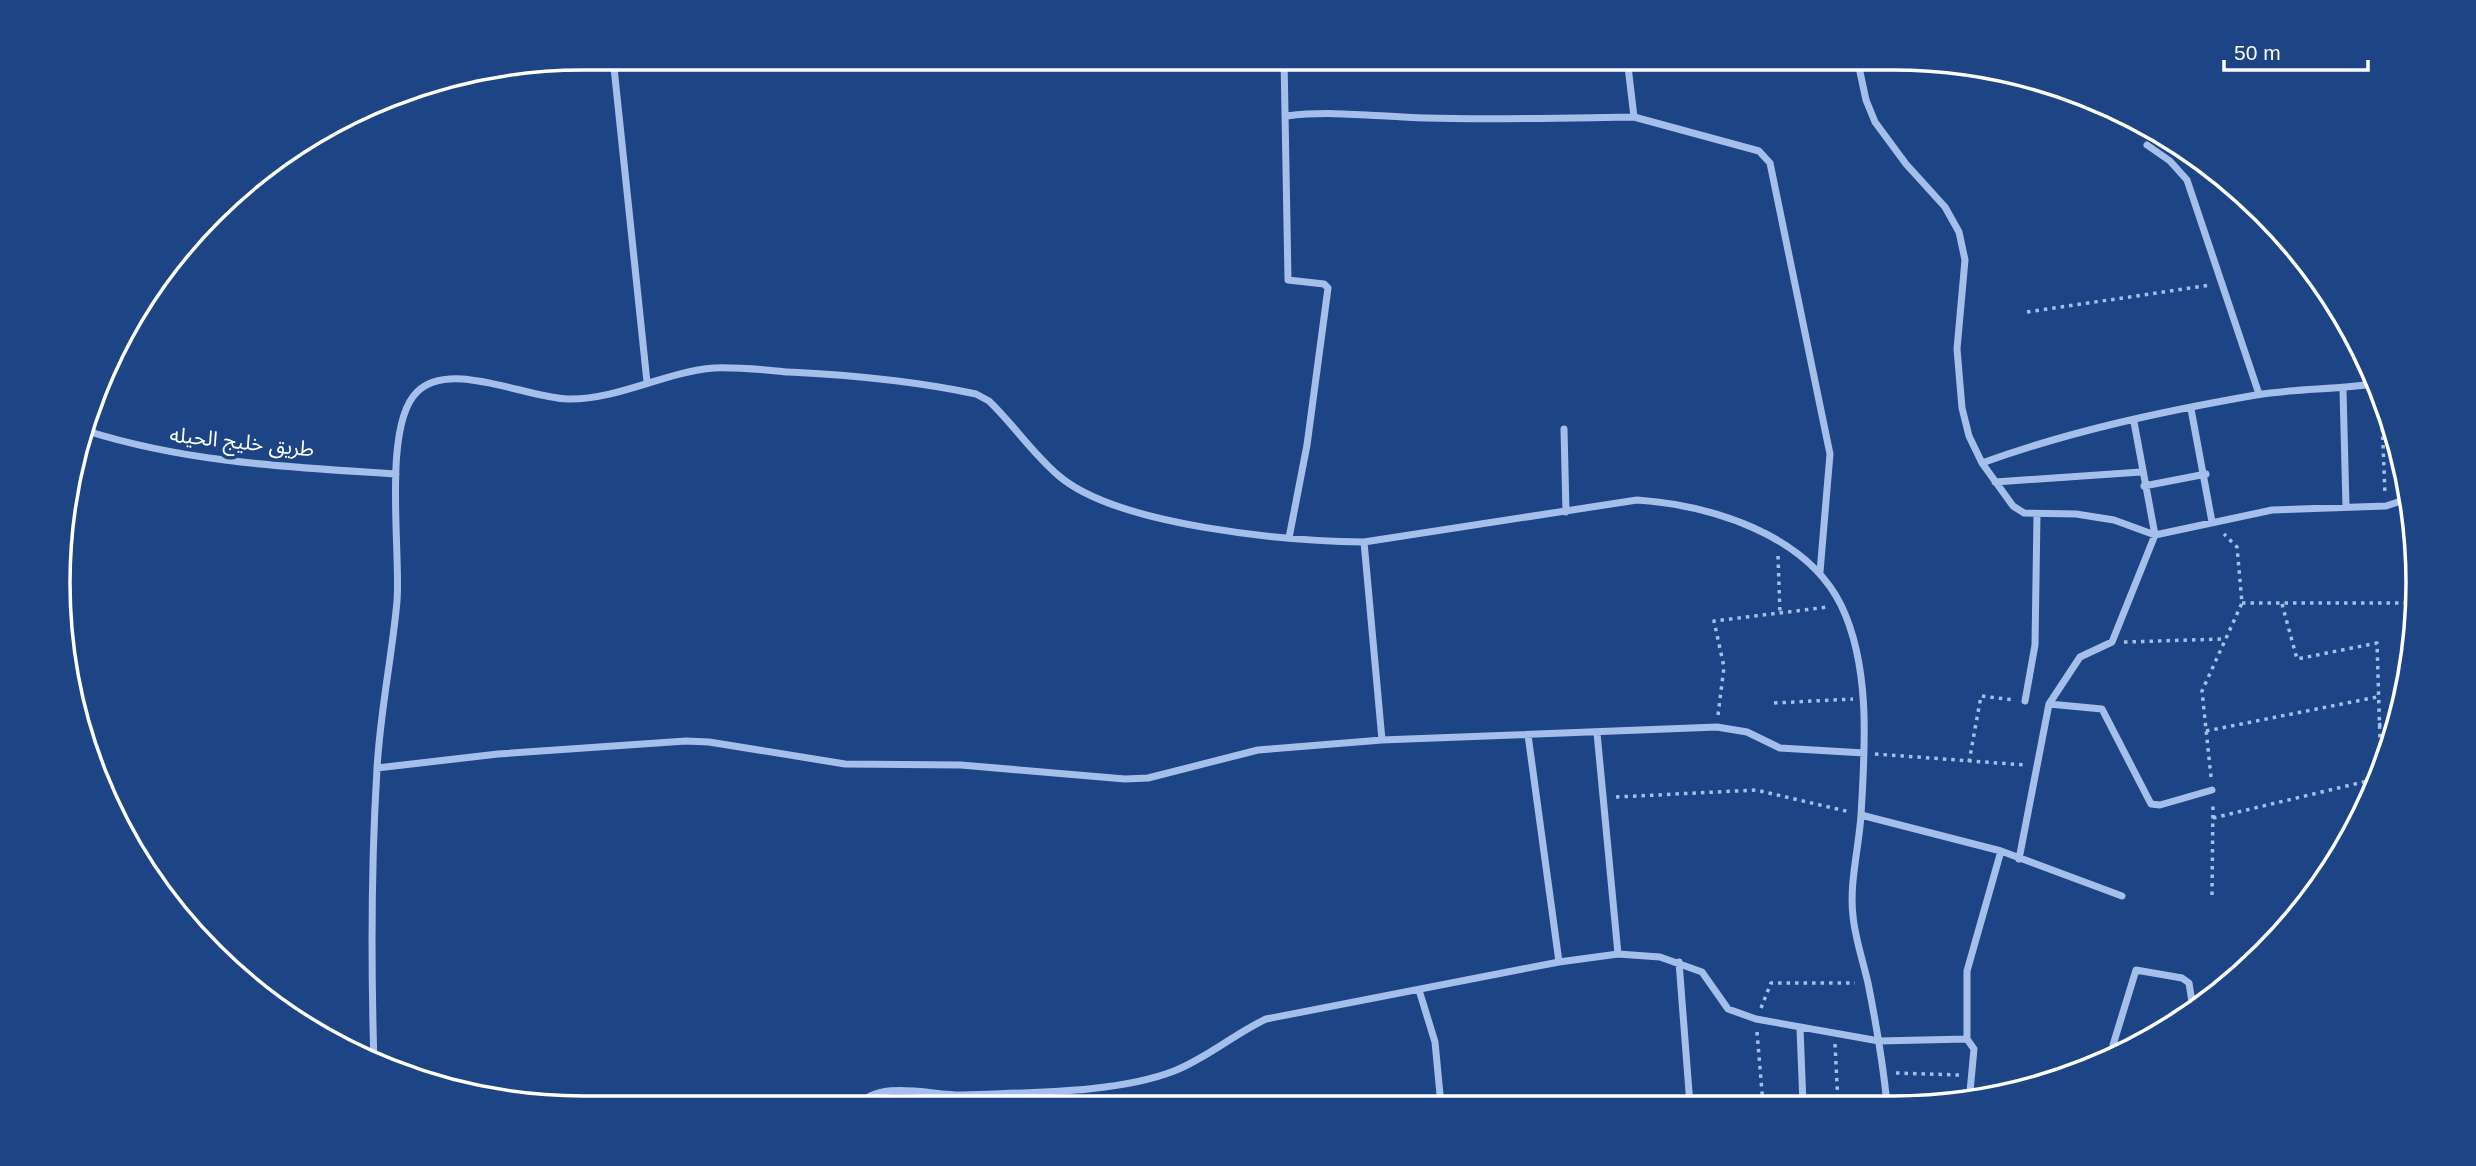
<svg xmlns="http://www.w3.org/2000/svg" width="2476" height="1166" font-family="Helvetica,'Noto Sans Arabic',sans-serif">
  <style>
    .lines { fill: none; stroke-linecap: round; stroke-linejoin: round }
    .path { stroke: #a4c0ea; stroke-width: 3.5; stroke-dasharray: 3.5 5; stroke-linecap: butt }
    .street { stroke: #a4c0ea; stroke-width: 7 }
    .labels { text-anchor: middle; stroke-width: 7; stroke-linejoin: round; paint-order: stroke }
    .street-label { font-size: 21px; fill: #fff; stroke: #1d4484 }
    .rim { fill: none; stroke: #fff; stroke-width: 3.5 }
  </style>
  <rect width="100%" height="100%" fill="#1d4484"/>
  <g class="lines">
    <path class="path" d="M2274,223L2276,226
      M2027,312L2211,285
      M2381,394L2385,494
      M1778,556L1780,614
      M2242,603H2416
      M2282,604L2297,659L2377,643L2381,774
      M2124,642L2224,639
      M1774,703L1853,699
      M1718,715L1724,667L1714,621L1828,607
      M2378,725L2397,721
      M2206,731L2377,697
      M1875,754L2025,765
      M1969,762L1981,696L2014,700
      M2211,777L2202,691L2242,603L2237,547L2224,534
      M1616,797L1756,790L1850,812
      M2213,818L2380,778
      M2212,895L2213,802
      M1761,1008L1771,983H1855
      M1757,1032L1763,1104
      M1835,1044L1838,1104
      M1896,1073L1959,1075"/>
    <path class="street" d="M613,58L647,382
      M1284,58L1288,280L1324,284L1328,288L1307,445L1289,538
      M1627,58L1634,117L1759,151L1770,163L1830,454L1820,572
      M1857,58L1866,100L1875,122L1906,164L1945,207L1959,232L1965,260L1957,349L1962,408L1969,436L1982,463L2013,506L2024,513L2076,514L2114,520L2155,535L2272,510L2386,506L2410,498
      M1287,116C1334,110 1379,117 1426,118C1495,120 1564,118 1634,117
      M2147,145L2170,161L2187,180L2259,394
      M2343,390L2346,507
      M2191,409L2212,522
      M1564,429L1566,512
      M87,431C189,463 289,467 396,474
      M1982,463C2070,431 2164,411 2256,395C2297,388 2338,390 2379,383
      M1995,482L2141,472
      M2144,486L2206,474
      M1364,542L1382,740
      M2025,701L2035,645L2037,514
      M2049,704L2102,709L2151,804L2160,805L2212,790
      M1597,733L1618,954
      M1528,735L1559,962
      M377,768L498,754L686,741L709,742L845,764L961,765L1125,779L1148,778L1258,750L1382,740L1717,727L1747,732L1780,748L1864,753
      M1861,815L2001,851L2122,896
      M2019,859L2049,704L2080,657L2112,642L2155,535L2134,422
      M1679,962L1690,1105
      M1419,990L1435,1042L1441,1105
      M1800,1028L1803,1104
      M2113,1045L2136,970L2182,978L2189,983L2192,1002L2197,1009
      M374,1063C371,966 371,866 377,769C380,712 392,657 397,601C401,552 382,426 417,392C450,359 526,398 568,399C618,400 664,372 714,368C739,367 765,370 789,372C851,375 915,381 976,394L989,401C1013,424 1033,454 1059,476C1118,526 1286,541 1364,542L1637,500C1710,505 1806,534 1841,605C1871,667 1865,748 1861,815C1859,847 1849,884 1853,916C1855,938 1863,961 1868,983C1876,1023 1883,1063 1887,1104
      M1969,1102L1974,1049L1967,1039V971L2001,851
      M857,1107C879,1078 932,1096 963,1095C1026,1092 1115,1094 1174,1071C1207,1058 1234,1034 1266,1019L1559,962L1618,954L1660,957L1702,972L1728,1009L1756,1019L1879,1041L1967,1039"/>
  </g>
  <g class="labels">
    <g class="street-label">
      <text transform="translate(242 442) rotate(6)" y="7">طريق خليج الحيله</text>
    </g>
  </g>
  <path d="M0 0H2476V1166H0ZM583 70H1893A513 513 0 0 1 2406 583V583A513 513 0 0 1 1893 1096H583A513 513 0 0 1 70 583V583A513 513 0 0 1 583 70Z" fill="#1d4484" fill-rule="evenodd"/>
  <path class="rim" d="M583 70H1893A513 513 0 0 1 2406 583V583A513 513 0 0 1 1893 1096H583A513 513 0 0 1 70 583V583A513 513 0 0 1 583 70Z"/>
  <path d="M2224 60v10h144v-10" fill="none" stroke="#ffffff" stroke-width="3.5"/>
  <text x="2234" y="60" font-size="21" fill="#ffffff" stroke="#1d4484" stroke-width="5" paint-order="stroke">50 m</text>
</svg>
